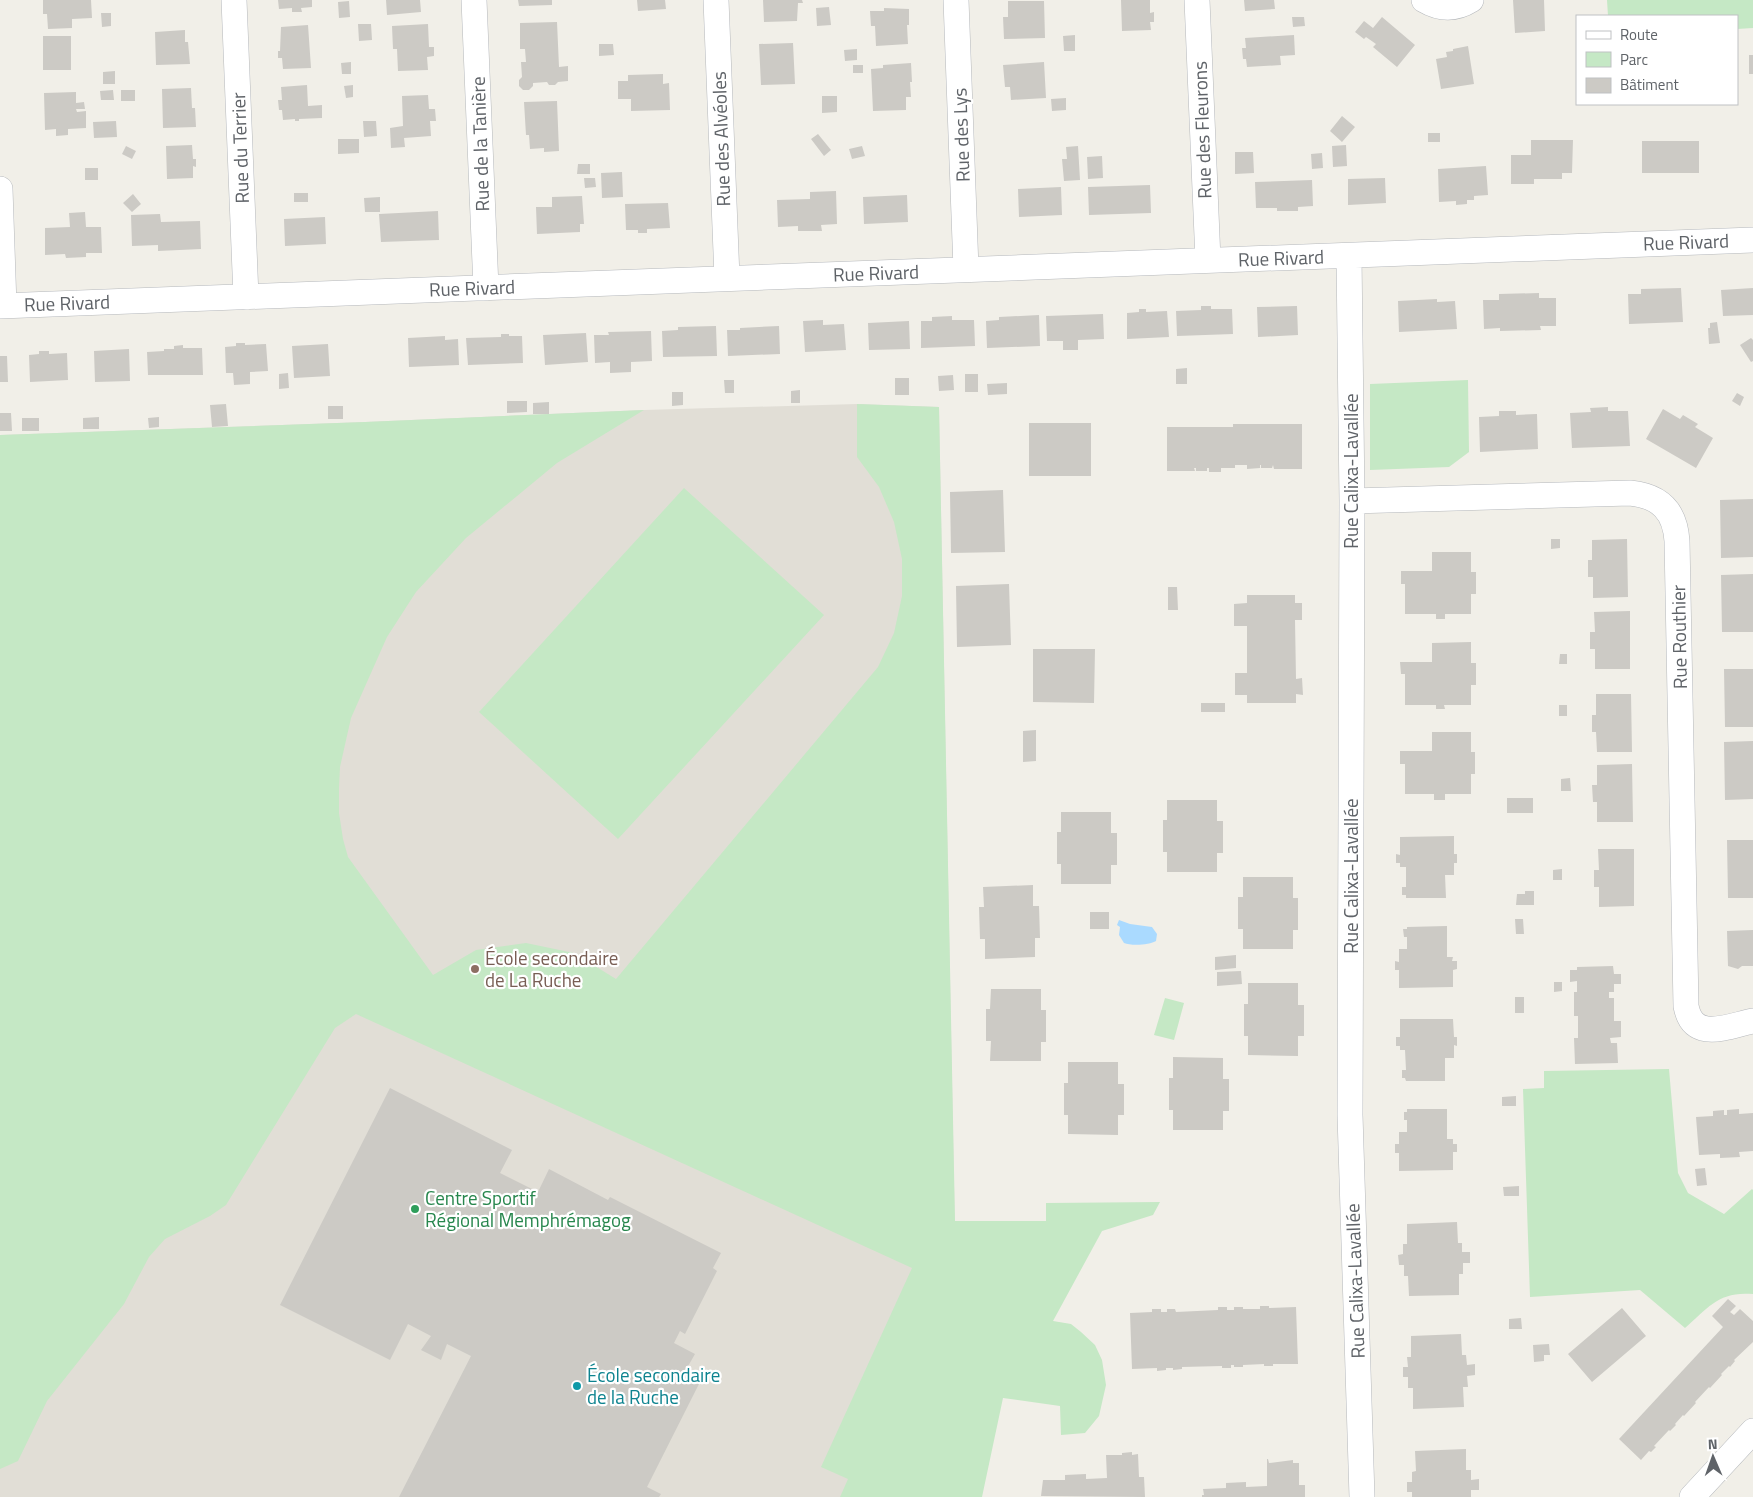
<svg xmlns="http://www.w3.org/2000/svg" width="1753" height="1497" font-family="'Titillium Web',sans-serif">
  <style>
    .education { fill: #e1ded6 }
    .green { fill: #c5e8c5 }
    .water { fill: #aadaff }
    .building { fill: #cccac5 }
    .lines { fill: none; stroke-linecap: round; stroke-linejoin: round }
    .minor-casing { stroke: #b5b8bc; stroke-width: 26 }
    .minor { stroke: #fff; stroke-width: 25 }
    .education-dot { fill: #8d6e63; stroke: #fff; stroke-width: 2 }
    .leisure-dot { fill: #2e9e5b; stroke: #fff; stroke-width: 2 }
    .culture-dot { fill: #0f9aa8; stroke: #fff; stroke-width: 2 }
    .labels { text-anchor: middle; stroke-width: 4.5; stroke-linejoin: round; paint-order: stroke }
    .street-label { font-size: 19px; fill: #5f6368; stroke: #fff }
    .education-label { font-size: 19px; fill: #785e54; stroke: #fff; text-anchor: start }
    .leisure-label { font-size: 19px; fill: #27864d; stroke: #fff; text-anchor: start }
    .culture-label { font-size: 19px; fill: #0d838f; stroke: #fff; text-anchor: start }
  </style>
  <rect width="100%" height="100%" fill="#f1efe8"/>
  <path class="education" d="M857,404L939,407L960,1497H0V435L365,422L644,410Z"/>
  <path class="green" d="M1607,0H1753V28L1737,29V16H1608Z
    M1468,380L1469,452L1449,467L1370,470V384Z
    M857,404L939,407L955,1221H1046V1203L1160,1202L1153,1215L1102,1231L1053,1321L1071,1324L1081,1332L1095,1345L1102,1360L1106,1385L1099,1416L1085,1433L1061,1435L1060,1406L1003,1398L982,1497H840L848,1479L821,1467L912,1268L356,1014L335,1028L226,1205L210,1216L165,1239L149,1257L124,1304L47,1401L18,1461L0,1469V435L365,422L644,410L557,463L466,538L416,592L387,637L351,718L340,767L339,788V813L343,839L348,857L433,975L476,950L526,943L574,953L616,979L878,667L894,633L902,596V559L894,522L879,487L857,457Z
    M684,488L824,615L618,839L479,712Z
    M1165,998L1184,1003L1174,1040L1154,1035Z
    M1669,1069L1678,1173L1688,1193L1724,1214L1752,1189L1753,1190V1294C1719,1291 1709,1307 1685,1328L1640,1290L1530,1297L1523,1089L1544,1088V1071Z"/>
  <path class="water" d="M1119,920L1130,924L1152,927L1157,934L1156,941C1150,945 1131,946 1124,943L1119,935L1120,927L1117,925Z"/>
  <path class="building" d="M43,0H91L92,18L72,19V28L48,29L47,14H43Z
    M278,0H312V7L301,8L302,12H292V8L279,9Z
    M386,0H420L421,12L387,15Z
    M518,0H552V5L519,6Z
    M637,0H665L666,9L638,11Z
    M763,0H802L803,3H798L797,21L764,22Z
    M1121,0H1150V13L1154,12V22H1150L1151,30L1122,31Z
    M1244,0H1274L1275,9L1245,11Z
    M1513,0H1544L1545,31L1515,33Z
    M349,1L350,17L339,18L338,2Z
    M1008,1H1044L1045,38L1004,39L1003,17H1008Z
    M829,7L831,25L817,26L816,8Z
    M884,8L909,9V25H907L908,44L876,46L875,26H871L870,11H884Z
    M101,13H111V26L102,27Z
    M1292,17H1304L1305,26L1293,27Z
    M1382,17L1415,45L1397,67L1373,47L1376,44L1366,37L1364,39L1355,32L1364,21L1373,28Z
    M557,22L559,67L568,66V81L558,82L555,85H549L547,82L533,83V86L529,90H523L519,86V80L522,77L521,62H526L525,49H520V23Z
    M358,24H371L372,40L359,41Z
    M428,24L429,47H434V56L427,57L428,70L398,71L397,49H393L392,26Z
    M308,25L311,68L283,69L282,58H278V51H280L281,27Z
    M185,30V42H188L190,64L156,65L155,32Z
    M1075,35V51H1064L1063,36Z
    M1294,35L1295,55L1280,56L1281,65L1247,67L1246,59H1243L1242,48H1246L1245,38Z
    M43,36H71V70H43Z
    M793,43L795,84L761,85L759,44Z
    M599,44H613L614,55L599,56Z
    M1468,46L1474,84L1441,89L1436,59L1447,57L1446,52L1453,51V49Z
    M857,49V60L845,61L844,50Z
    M1749,55H1753V74H1749Z
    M351,62V74H342L341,63Z
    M1044,62L1046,98L1011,100L1010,87H1005L1003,65Z
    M911,63L912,82H910L911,97H906V110L873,111L871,69L883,68V65Z
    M853,65H863V73H853Z
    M115,71V84H103V72Z
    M663,74V84L669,83L670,110L631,111V99H618V81H628V75Z
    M307,85L308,106L322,105V118L299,119V121H295V119L283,120L282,110H279L278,100H282L281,87Z
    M353,85V97L346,98L344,86Z
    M191,88L192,108H195L196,127L163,128L162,89Z
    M113,90L114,100H101L100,91Z
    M121,90H135V101H121Z
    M76,92V103L84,102L85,109H76L77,112L86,111V128L68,129V135L56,136V129L45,130L44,93Z
    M428,95L429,109H435L436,121H430L431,136L404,138L405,147L391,148L390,128L403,126L402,96Z
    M822,96H837V112L822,113Z
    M1066,98V110L1052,111L1051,99Z
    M557,101L559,151L544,152V148L530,149L529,135H526L524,102Z
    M1342,116L1355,127L1342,142L1330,131Z
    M116,121L117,137L94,138L93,122Z
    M363,121H376L377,136L364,137Z
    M1428,133H1440V142H1428Z
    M818,134L831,150L824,156L811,139Z
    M338,139H359V153L338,154Z
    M1531,140H1573L1572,173H1562V179H1534V184H1511V155H1531Z
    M1642,141H1699V173H1642Z
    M192,145L193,159H196V167L193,166V178L167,179L166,146Z
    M1346,145L1347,166L1333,167L1332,146Z
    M126,146L136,151L132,159L122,154Z
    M862,146L865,156L852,159L849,149Z
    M1078,146L1080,180L1064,181L1062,159H1067L1066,147Z
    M1235,152H1253L1254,173L1235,174Z
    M1322,153L1323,168L1312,169L1311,154Z
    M1102,156L1103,178L1088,179L1087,157Z
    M578,164H590V174H577Z
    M1486,166L1488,195L1474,196V200H1467V204L1456,205V201L1439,202L1438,169Z
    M85,168H98V180H85Z
    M622,172L623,197L602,198L601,173Z
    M584,178H595L596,187L585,188Z
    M1385,178L1386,203L1348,205V179Z
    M1312,180L1313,206L1298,207V211H1277V208H1256L1255,182Z
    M1150,185L1151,213L1089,215L1088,187Z
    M1061,187L1062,215L1019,217L1018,189Z
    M836,191L837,224L821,225L822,231H798V226L778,227L777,200L810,199V192Z
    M294,193H308V202H294Z
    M133,194L141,204L132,212L123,203Z
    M907,195L908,222L864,224L863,197Z
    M582,196L584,224H580V232L537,234L536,207H552V197Z
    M380,197V212H365L364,198Z
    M668,203L670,228L647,229V233H638V230H626L625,204Z
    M438,211L439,240L381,242L379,214Z
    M85,212L86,227H101L102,253H86V257L66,258L65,254L45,255V228L70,227L69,213Z
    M160,214L161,222L200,221L201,249L158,251V245L132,246L131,215Z
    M325,217L326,244L285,246L284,219Z
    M1681,288L1683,322L1629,324L1628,294H1641V289Z
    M1753,288V315L1723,316L1721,290Z
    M1539,293V298H1556V326H1540L1541,330L1500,331V328L1484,329L1483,300H1499V294Z
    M1437,299V302L1455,301L1457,329L1399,332L1398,301Z
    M1201,306H1211V309H1232L1233,334L1177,336L1176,311L1201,310Z
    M1297,306L1298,335L1258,337L1257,307Z
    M1139,309H1146V312L1167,311L1169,337L1127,339V313L1139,312Z
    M1103,314L1104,339L1078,340V350H1063V341H1047L1046,316Z
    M1039,315L1040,346L987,348L986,321L999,320V317Z
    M952,316V320H974L975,346L921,348V321H932V317Z
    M823,320V325L844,324L846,350L805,352L803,321Z
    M909,321L910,349L869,350L868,323Z
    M1717,322L1720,343L1709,344L1708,328H1710V323Z
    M716,326L717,356L663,357L662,331L678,330V327Z
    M779,326L780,354L728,356L727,330H740V328Z
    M651,331L652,361L631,362V372L610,373V362L595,363L594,335H609L608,332Z
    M586,333L588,362L545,365L543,335Z
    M501,334H509V336H522L523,363L468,365L466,338L501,337Z
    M445,336V340L458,339L459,365L409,367L408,338Z
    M1751,338L1753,340V361L1751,362L1740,345Z
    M236,343H245V345L266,344L268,371L250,372V384L234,385L233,373H226L225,347L236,346Z
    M328,344L330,376L294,378L292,346Z
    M183,345V348H202L203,375H148L147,352L164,351V349H174V346Z
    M129,349L130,381L95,382L94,351Z
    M39,351H49V354L67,353L68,380L30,382L29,355L39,354Z
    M0,356H7L8,382H0Z
    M1187,368V384H1176V369Z
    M288,373L289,388L279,389V374Z
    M965,374H978V392H965Z
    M953,375L954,390L939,391L938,376Z
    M895,378H909V395H895Z
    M724,380H734V393H725Z
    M1007,383V394L988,395L987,384Z
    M800,390V403H791V391Z
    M672,392H683V405L672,406Z
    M1737,393L1744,397L1740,406L1732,401Z
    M507,401H527V412L507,413Z
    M549,402V414H533V403Z
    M226,404L228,426L212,427L210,405Z
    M328,406H343V419H328Z
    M1608,407V411H1628L1630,446L1572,448L1570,413L1591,412L1590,408Z
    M1663,409L1680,419L1683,415L1698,424L1695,427L1713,438L1696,468L1646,439Z
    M1499,411H1516V415L1537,414L1538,449L1480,452L1479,417L1499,416Z
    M0,413H11L12,431H0Z
    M99,417V429H83V418Z
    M159,417V427L149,428L148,418Z
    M22,418H39V431H22Z
    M1029,423H1091V476H1029Z
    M1233,424H1302V469H1274L1273,465L1272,468H1261V465H1260V468L1247,469V465H1235V468H1221V472H1209V468H1207V471H1196V468H1194L1195,471H1167V427H1233Z
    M1003,490L1005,552L951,553L950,492Z
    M1753,499V557L1721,558L1720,500Z
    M1551,539H1560V548L1551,549Z
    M1627,539L1628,597L1593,598V577H1588V560H1592V540Z
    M1432,552H1471V572H1476V594H1471V614H1445V619H1436V614H1405V584H1401V571H1432Z
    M1753,574V632H1722L1721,575Z
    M1009,584L1011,645L957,647L956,586Z
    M1168,587H1177L1178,610H1168Z
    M1247,595H1295V603H1302V620H1295L1296,679L1302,678L1303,695L1296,694V703H1247V695H1235V673H1247V626H1234V604L1247,603Z
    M1630,611V669H1595V649H1590V632H1595L1594,612Z
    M1471,642V663H1476V685H1471V705H1444L1445,709H1436V705H1405V674H1401L1400,662H1432V643Z
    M1033,649H1095L1094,703L1033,702Z
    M1560,654H1567V664H1559Z
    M1724,669H1753V727H1725Z
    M1596,694H1631L1632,752H1597L1596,732H1592V715H1596Z
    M1201,703H1225V712H1201Z
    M1559,705H1567V716H1559Z
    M1036,730V761L1023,762V731Z
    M1432,732H1471V752H1475V774H1471V794H1445V800H1434V794H1405V764H1400V751H1432Z
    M1753,741V799L1725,800L1724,742Z
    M1632,764L1633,822H1597V802H1593L1592,785H1597V765Z
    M1570,778L1571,791H1561V779Z
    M1507,798H1533V813H1507Z
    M1167,800H1217V821H1223V853H1217V872H1167V852H1163V820H1167Z
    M1061,812H1111V833H1117V865H1111V884H1061V864H1057V832H1061Z
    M1454,836V854H1457V863H1454V875H1445L1446,898H1406V895H1402V887H1406V867H1400V863H1396V854L1400,855V837Z
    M1727,840H1753V898H1728Z
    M1598,849H1634V906L1599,907V887H1594V870H1599Z
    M1562,869V880H1553V870Z
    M1243,877H1293V898H1298V930H1293V949H1243V929H1238V897H1243Z
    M1033,885V906H1039L1040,938H1035V957L985,959V939H980L979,907H984L983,887Z
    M1525,891H1534V905H1516L1517,894H1525Z
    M1090,912H1109V929H1090Z
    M1515,919H1523L1524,934H1516Z
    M1447,926V957H1453L1452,961H1457V969L1453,970V987L1399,988V970H1395V961L1399,962V949H1407V937H1404L1403,929H1407V927Z
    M1753,930V966H1742L1738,969L1728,966L1727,931Z
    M1236,955V968L1215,970V957Z
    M1613,966L1614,974H1621V984H1614V992H1609V998H1614V1021H1621V1037L1610,1038L1611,1043H1617L1618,1063L1575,1064L1574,1038H1578V1016H1574V992H1577V981L1570,982V970H1577V967Z
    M1241,971L1242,984L1217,986V972Z
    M1554,982H1562V991L1554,992Z
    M1248,983H1298V1005H1304V1036H1298V1056L1248,1055V1036H1244V1004H1248Z
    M991,989H1041V1010H1046V1042H1041V1061H990L991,1041H986V1009H990Z
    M1515,997H1524V1013H1515Z
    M1400,1019H1453L1454,1037H1457V1046L1454,1045V1058H1445V1081H1406L1405,1078H1402V1070H1406L1405,1050H1400V1046H1396V1037H1400Z
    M1173,1057L1223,1058V1079H1229V1111H1223V1130H1173V1110H1169V1078H1173Z
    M1068,1062H1118V1084H1124V1115H1118V1135L1068,1134V1115H1064V1083H1068Z
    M390,1088L512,1150L500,1173L538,1192L549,1169L608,1200L610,1197L721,1253L713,1268L717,1271L685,1334L680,1331L674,1343L695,1354L687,1368L703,1376L647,1487L661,1494L659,1497H399L471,1356L447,1344L441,1360L421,1350L431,1336L408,1324L390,1360L280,1305Z
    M1516,1096V1106H1502V1097Z
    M1407,1109H1447V1139H1453V1144H1457V1152H1453V1170L1399,1171V1153H1395V1144H1399V1132H1407V1120H1404V1112H1407Z
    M1739,1109V1114L1753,1113V1151L1739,1152L1740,1157L1720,1158V1154L1699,1155L1696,1117L1713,1116V1111L1724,1110V1115H1727V1110Z
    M1705,1168L1707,1185L1697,1186L1695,1169Z
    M1519,1186V1196H1504L1503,1187Z
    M1457,1222L1458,1243H1462V1252H1470V1263H1463V1274H1459V1295L1409,1296L1408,1276H1404V1265H1399L1398,1255L1403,1254V1244H1407V1224Z
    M1728,1299L1736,1306L1730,1312L1734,1315L1740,1309L1753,1321V1342L1734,1360L1735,1361L1730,1367L1729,1366L1721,1374L1722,1375L1710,1388L1709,1387L1695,1402L1696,1403L1684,1416L1683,1415L1675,1424L1676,1425L1670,1431L1669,1430L1654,1446L1656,1447L1651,1452L1649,1451L1641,1460L1619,1439L1723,1327L1712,1316Z
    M1260,1306H1269V1308L1296,1307L1298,1364H1273V1366H1264V1364L1243,1365V1367H1234V1365H1231V1368H1222V1366L1182,1367V1369L1173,1370V1368H1166V1370L1157,1371V1368L1132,1369L1130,1313L1152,1312V1309H1161V1312H1167V1309H1175L1176,1312L1218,1310V1307H1227V1310H1234V1307H1243V1309H1260Z
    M1622,1308L1646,1336L1592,1382L1568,1354Z
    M1521,1318L1522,1329H1509V1319Z
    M1461,1334L1462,1355H1466L1467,1365L1475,1364V1375L1467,1376L1468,1387H1463L1464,1407L1413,1409V1388H1408V1377H1403V1367H1408L1407,1357H1411V1336Z
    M1549,1344L1550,1355H1544V1361L1534,1362L1533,1345Z
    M1466,1449V1470H1471V1480L1479,1479V1490H1471V1497H1412V1492H1407V1482H1412V1472L1416,1471L1415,1451Z
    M1132,1452V1455L1138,1454L1139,1477H1144L1145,1497L1041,1496L1043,1480H1065V1475L1086,1474V1479L1107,1478L1106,1455H1122V1453Z
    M1267,1459H1268L1269,1463L1293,1460V1463H1299V1485H1305V1497H1202V1495H1204L1203,1489L1226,1488V1483L1246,1482V1487L1267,1486Z"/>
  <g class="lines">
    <g class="minor-casing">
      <path id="minor" d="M234,0L246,297
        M474,0L486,288
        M716,0L727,278
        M956,0L966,269
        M1197,0L1208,260
        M1424,0C1441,10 1455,10 1471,0
        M0,189L4,306
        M1349,256L1352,501L1350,1115L1362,1497
        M0,306L1753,240
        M1352,501L1630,493C1660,496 1675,511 1677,541L1686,1006C1693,1043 1728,1026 1753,1021
        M1692,1497L1753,1431"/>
    </g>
    <use href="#minor" class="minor"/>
  </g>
  <circle class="education-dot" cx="475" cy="969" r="5"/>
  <circle class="leisure-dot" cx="415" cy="1209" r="5"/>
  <circle class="culture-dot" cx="577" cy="1386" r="5"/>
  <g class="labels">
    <g class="street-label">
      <text transform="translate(1202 130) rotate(-92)" y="7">Rue des Fleurons</text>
      <text transform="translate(961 135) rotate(-92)" y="7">Rue des Lys</text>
      <text transform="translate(721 139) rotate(-92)" y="7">Rue des Alvéoles</text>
      <text transform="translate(480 144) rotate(-92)" y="7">Rue de la Tanière</text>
      <text transform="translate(240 148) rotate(-92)" y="7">Rue du Terrier</text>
      <text transform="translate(1686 242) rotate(-2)" y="7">Rue Rivard</text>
      <text transform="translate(1281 258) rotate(-2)" y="7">Rue Rivard</text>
      <text transform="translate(876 273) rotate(-2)" y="7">Rue Rivard</text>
      <text transform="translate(472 288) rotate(-2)" y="7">Rue Rivard</text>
      <text transform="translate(67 303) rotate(-2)" y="7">Rue Rivard</text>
      <text transform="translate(1351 471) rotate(-90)" y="7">Rue Calixa-Lavallée</text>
      <text transform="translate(1679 637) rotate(-91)" y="7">Rue Routhier</text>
      <text transform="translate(1351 876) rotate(-90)" y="7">Rue Calixa-Lavallée</text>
      <text transform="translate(1355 1281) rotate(-92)" y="7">Rue Calixa-Lavallée</text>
    </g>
    <g class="education-label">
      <text x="485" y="965">École secondaire<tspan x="485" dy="22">de La Ruche</tspan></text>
    </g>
    <g class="leisure-label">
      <text x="425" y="1205">Centre Sportif<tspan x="425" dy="22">Régional Memphrémagog</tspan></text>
    </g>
    <g class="culture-label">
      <text x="587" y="1382">École secondaire<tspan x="587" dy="22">de la Ruche</tspan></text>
    </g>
  </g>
  <rect x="1576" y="15" width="162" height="90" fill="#ffffff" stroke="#bfc1c3"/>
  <rect x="1586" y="31" width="25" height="8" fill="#ffffff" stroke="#bfc1c3"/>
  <text x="1620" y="40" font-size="15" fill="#5f6368">Route</text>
  <rect x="1586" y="52" width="25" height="15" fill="#c5e8c5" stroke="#bfc1c3"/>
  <text x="1620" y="65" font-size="15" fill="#5f6368">Parc</text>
  <rect x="1586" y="78" width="25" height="15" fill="#cccac5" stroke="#bfc1c3"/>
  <text x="1620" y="90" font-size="15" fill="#5f6368">Bâtiment</text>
  <g transform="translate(1713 1457) rotate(358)" stroke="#ffffff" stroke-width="4" paint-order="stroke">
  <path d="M0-4L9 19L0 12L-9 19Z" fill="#5f6368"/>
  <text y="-8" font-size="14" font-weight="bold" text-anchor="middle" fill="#5f6368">N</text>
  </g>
</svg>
